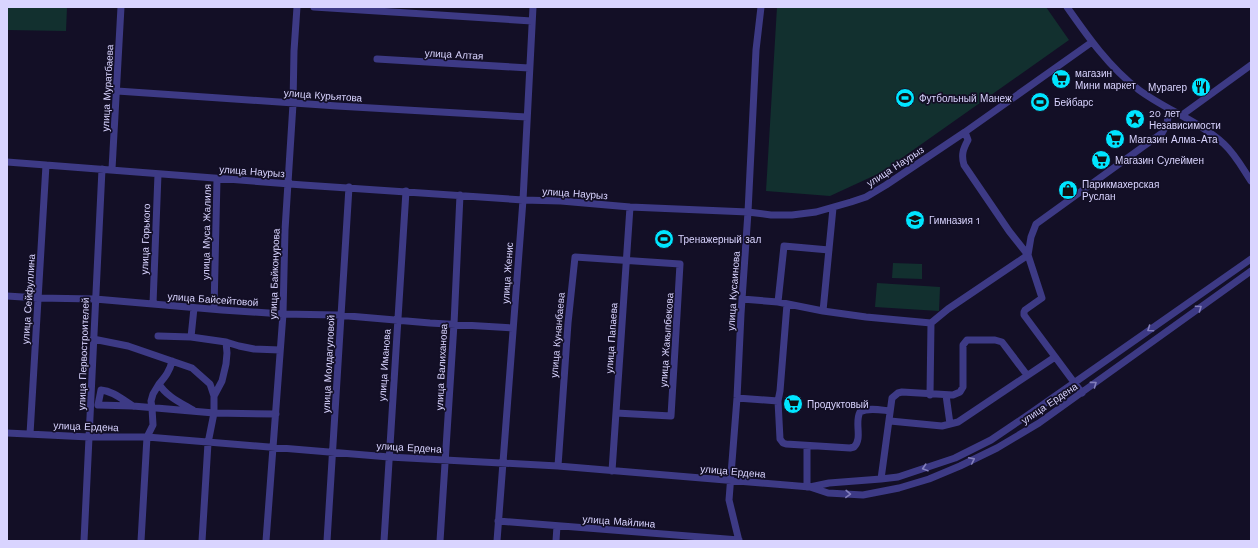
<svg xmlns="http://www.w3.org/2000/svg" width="1258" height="548" font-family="'Work Sans',sans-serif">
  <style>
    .green { fill: #12302f }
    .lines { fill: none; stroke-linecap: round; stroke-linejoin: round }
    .minor { stroke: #3d3a85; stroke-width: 7 }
    .oneway { stroke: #837fbc }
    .labels { text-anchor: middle; stroke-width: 3.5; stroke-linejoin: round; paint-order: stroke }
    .street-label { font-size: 10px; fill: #d9d4ff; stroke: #130f26 }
    .poi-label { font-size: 10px; fill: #d9d4ff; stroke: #130f26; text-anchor: start }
  </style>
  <rect width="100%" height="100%" fill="#130f26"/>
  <path class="green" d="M7,7H67L66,31L7,30Z
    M777,7H1046L1069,40L882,172L830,196L766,191Z
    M893,263L922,264V279L892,278Z
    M877,283L940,287L939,311L875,307Z"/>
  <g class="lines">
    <path class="minor" d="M314,7L532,21
      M1067,7C1088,37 1109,67 1139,90C1166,110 1199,121 1224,144C1235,154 1243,169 1251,181
      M377,59L529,68
      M117,91L337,106L527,117
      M1182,115L1251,65
      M965,132L968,140C963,149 961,155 964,165L1009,231L1028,255L1042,298L1025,310L1024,312V315L1082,393
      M7,162L303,185L523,200L561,201L630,207L748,212L771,215H792L816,212L851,202L866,197L886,185L965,132L1092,42
      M112,169L121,7
      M7,296L38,298L95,299L222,310L283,314L337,315L430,323L513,328
      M742,299L778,302L823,311L866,317L931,323L948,309L1028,255L1031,237L1036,224L1162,133L1167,124L1169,109
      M778,302L784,246L829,250
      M153,304L158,174
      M214,309L217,179
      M823,311L833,208
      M158,336L191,337L226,342L239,346L254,349L280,350
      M191,337L194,308
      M93,339L128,346L192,368L210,384L214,396
      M172,361C170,371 165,377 159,384C166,396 181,403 193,410
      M930,395L931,323
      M946,395L950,424
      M737,398L778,401L780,439L783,443L786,444L850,448L854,447C863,438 854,423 860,412C868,407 881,410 890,411
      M778,401L780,391L787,304
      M133,406C123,400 113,391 101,390L98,405L133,406L214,413L276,414
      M214,413V396L222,381L226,364L227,353L226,342
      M890,421L942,426L958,422L1055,357
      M7,433L89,437H147L389,457L558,466L810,487L828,493L863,495L899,488L929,479L960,466L997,448L1039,423L1251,271
      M30,434L46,165
      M558,466L568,323L575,257L680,264L671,416L616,413
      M612,471L630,207
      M881,479L892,398L898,393L902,392L953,395L960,392L963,387V345L967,340H995L1002,342L1027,375
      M807,487V446
      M810,487L829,483L881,479L898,477L955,458L991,440L1031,413L1251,259
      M498,521L739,540
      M84,541L102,169
      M141,541L147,437L153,425L152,408L151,401L153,394L159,384
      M202,541L208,443L214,413
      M266,541L283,314L285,230L293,104L294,51L297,7
      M327,541L349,187
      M384,541L406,191
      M440,541L454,324L460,195
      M497,541L523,200L533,7
      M556,541L557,526
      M739,541L729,500L737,398L741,314L748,212L756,50L761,7"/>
  </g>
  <defs><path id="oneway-chevron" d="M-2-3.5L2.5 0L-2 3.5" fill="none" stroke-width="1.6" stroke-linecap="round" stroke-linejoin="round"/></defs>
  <g class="oneway">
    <use href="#oneway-chevron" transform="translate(1199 308) rotate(-35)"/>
    <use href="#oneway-chevron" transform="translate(1150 329) rotate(145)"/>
    <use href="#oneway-chevron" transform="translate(1094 384) rotate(-36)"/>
    <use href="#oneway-chevron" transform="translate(972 460) rotate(-26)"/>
    <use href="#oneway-chevron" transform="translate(925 468) rotate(162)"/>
    <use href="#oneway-chevron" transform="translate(848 494) rotate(2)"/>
  </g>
  <defs>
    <g id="supermarket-disc" transform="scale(1)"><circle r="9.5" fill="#00e5ff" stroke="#130f26"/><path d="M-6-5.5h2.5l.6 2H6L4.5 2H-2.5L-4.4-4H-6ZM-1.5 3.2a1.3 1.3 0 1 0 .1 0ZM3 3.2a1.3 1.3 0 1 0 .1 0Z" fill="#111"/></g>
    <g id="restaurant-disc" transform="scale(1)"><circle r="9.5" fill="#00e5ff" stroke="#130f26"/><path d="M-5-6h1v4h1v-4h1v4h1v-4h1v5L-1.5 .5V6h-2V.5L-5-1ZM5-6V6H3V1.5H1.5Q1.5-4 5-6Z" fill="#111"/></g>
    <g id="stadium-disc" transform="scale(1)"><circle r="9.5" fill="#00e5ff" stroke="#130f26"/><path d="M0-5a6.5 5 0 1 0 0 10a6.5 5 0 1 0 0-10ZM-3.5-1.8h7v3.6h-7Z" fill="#111"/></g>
    <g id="sight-disc" transform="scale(1)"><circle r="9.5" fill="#00e5ff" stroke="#130f26"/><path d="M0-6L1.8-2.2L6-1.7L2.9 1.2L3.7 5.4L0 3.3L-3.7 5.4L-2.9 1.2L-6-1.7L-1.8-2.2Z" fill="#111"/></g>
    <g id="shop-disc" transform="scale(1)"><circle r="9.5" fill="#00e5ff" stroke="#130f26"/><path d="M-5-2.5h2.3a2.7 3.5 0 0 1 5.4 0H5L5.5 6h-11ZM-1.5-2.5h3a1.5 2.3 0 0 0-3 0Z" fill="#111"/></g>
    <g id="school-disc" transform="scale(1)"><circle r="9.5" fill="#00e5ff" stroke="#130f26"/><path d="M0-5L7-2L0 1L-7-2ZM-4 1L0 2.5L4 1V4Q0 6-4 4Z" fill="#111"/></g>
  </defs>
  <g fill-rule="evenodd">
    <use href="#supermarket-disc" x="1061" y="79"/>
    <use href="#restaurant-disc" x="1201" y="87"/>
    <use href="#stadium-disc" x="905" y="98"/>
    <use href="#stadium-disc" x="1040" y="102"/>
    <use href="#sight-disc" x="1135" y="119"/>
    <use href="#supermarket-disc" x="1115" y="139"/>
    <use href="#supermarket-disc" x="1101" y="160"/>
    <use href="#shop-disc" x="1068" y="190"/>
    <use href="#school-disc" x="915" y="220"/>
    <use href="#stadium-disc" x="664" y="239"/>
    <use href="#supermarket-disc" x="793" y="404"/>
  </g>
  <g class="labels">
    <g class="street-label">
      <text transform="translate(454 54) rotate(3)" y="4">улица Алтая</text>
      <text transform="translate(107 88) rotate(-87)" y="4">улица Муратбаева</text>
      <text transform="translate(323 95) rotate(4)" y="4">улица Курьятова</text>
      <text transform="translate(895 166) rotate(-33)" y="4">улица Наурыз</text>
      <text transform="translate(252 171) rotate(4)" y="4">улица Наурыз</text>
      <text transform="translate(575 193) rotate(4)" y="4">улица Наурыз</text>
      <text transform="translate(206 232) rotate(-89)" y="4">улица Муса Жалиля</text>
      <text transform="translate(145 239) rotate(-88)" y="4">улица Горького</text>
      <text transform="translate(507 273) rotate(-86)" y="4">улица Женис</text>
      <text transform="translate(274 274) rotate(-88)" y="4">улица Байконурова</text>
      <text transform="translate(733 291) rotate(-86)" y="4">улица Кусаинова</text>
      <text transform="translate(28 299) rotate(-86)" y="4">улица Сейфуллина</text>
      <text transform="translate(213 299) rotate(4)" y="4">улица Байсейтовой</text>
      <text transform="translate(557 335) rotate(-85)" y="4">улица Кунанбаева</text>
      <text transform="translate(611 338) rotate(-86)" y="4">улица Папаева</text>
      <text transform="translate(666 340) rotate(-86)" y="4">улица Жакыпбекова</text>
      <text transform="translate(83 354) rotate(-88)" y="4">улица Первостроителей</text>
      <text transform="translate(328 364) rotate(-87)" y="4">улица Молдагуловой</text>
      <text transform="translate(384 365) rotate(-86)" y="4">улица Иманова</text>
      <text transform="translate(441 367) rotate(-87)" y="4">улица Валиханова</text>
      <text transform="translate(1049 403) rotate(-34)" y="4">улица Ердена</text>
      <text transform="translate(86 426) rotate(2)" y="4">улица Ердена</text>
      <text transform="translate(409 447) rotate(3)" y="4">улица Ердена</text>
      <text transform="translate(733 471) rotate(5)" y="4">улица Ердена</text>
      <text transform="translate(619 521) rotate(4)" y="4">улица Майлина</text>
    </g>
    <g class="poi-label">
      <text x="1075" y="77">магазин<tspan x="1075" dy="12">Мини маркет</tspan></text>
      <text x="1187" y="91" text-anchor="end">Мурагер</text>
      <text x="919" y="102">Футбольный Манеж</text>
      <text x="1054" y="106">Бейбарс</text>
      <text x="1149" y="117">20 лет<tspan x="1149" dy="12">Независимости</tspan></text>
      <text x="1129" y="143">Магазин Алма-Ата</text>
      <text x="1115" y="164">Магазин Сулеймен</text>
      <text x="1082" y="188">Парикмахерская<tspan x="1082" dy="12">Руслан</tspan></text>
      <text x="929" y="224">Гимназия 1</text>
      <text x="678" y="243">Тренажерный зал</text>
      <text x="807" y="408">Продуктовый</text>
    </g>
  </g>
  <rect width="1258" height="548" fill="none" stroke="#d9d4ff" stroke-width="16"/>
</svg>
